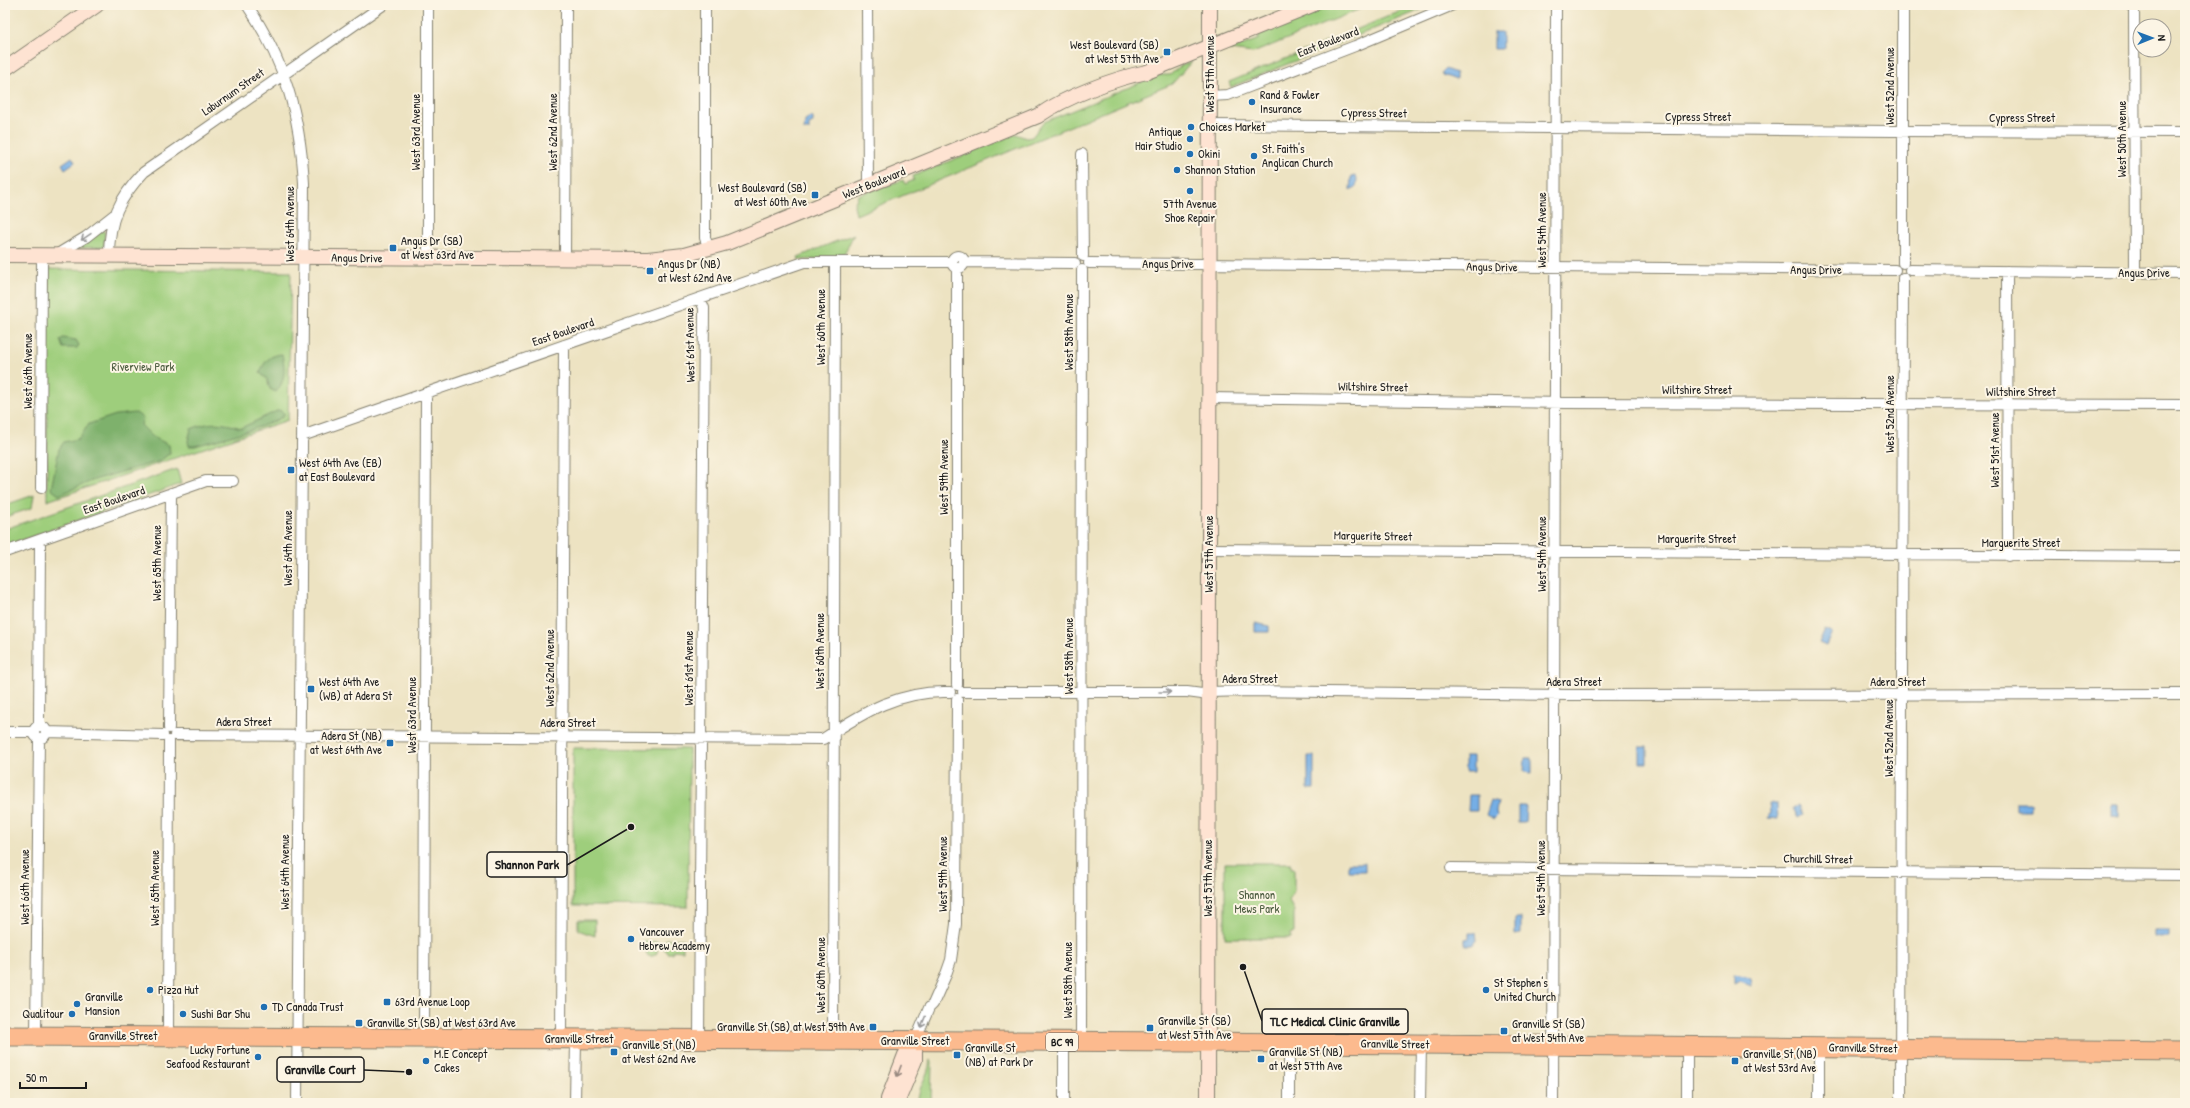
<svg xmlns="http://www.w3.org/2000/svg" width="2190" height="1108" font-family="'Patrick Hand',sans-serif">
  <style>
    .green { fill: #9ece7c; stroke: #5d754c }
    .forest { fill: #7eb16c; stroke: #4d6644 }
    .water { fill: #75aee5; stroke: #486580 }
    .lines { fill: none; stroke-linecap: round; stroke-linejoin: round }
    .street-casing { stroke: #84806f; stroke-width: 12 }
    .secondary-casing { stroke: #84806f; stroke-width: 16 }
    .highway-casing { stroke: #84806f; stroke-width: 21 }
    .street { stroke: #fff; stroke-width: 10 }
    .secondary { stroke: #fee3d2; stroke-width: 14 }
    .highway { stroke: #fcba8e; stroke-width: 19 }
    .oneway { stroke: #999 }
    .oneway2 { stroke: #988980 }
    .poi-dot { fill: #1f6fb2; stroke: #fcf5e5; stroke-width: 1.5 }
    .labels { text-anchor: middle; stroke-width: 4; stroke-linejoin: round; paint-order: stroke }
    .shield { fill: #fcf5e5; stroke: #5f5d58; stroke-width: 1 }
    .shield-label { font-size: 11px; font-weight: bold; fill: #1c1c1c }
    .street-label { font-size: 12px; fill: #1c1c1c; stroke: #fcf5e5 }
    .poi-label { font-size: 12px; fill: #1c1c1c; stroke: #fcf5e5; text-anchor: start }
    .park-label { font-size: 12px; fill: #4a5a3e; stroke: #fcf5e5 }
    .leader { fill: none; stroke: #1c1c1c; stroke-width: 1.5 }
    .callout-dot { fill: #1c1c1c; stroke: #fcf5e5; stroke-width: 1.5 }
    .callout { fill: #fcf5e5; stroke: #1c1c1c; stroke-width: 1.5 }
    .callout-label { font-size: 13px; text-anchor: middle; font-weight: bold; fill: #1c1c1c }
  </style>
  <rect width="100%" height="100%" fill="#fcf5e5"/>
  <filter id="ink" filterUnits="userSpaceOnUse"><feTurbulence type="fractalNoise" baseFrequency=".025" numOctaves="2"/><feDisplacementMap in="SourceGraphic" scale="8" xChannelSelector="R" yChannelSelector="G"/><feConvolveMatrix kernelMatrix="1 2 1 2 8 2 1 2 1" color-interpolation-filters="sRGB"/></filter>
  <filter id="wash" filterUnits="userSpaceOnUse"><feTurbulence type="fractalNoise" baseFrequency=".012" numOctaves="4" result="noise"/><feDisplacementMap in="SourceGraphic" scale="16" xChannelSelector="R" yChannelSelector="G"/><feGaussianBlur stdDeviation="0.9" result="paint"/><feColorMatrix in="noise" values="0 0 0 0 0 0 0 0 0 0 0 0 0 0 0 0 0 1.4 0 .05"/><feComposite in="paint" operator="in"/></filter>
  <g filter="url(#wash)">
    <rect width="100%" height="100%" fill="#ede3c2"/>
    <path class="green" d="M1332,5H1370L1253,53L1230,50L1259,39L1258,35Z
      M1416,5H1433L1231,87L1229,82Z
      M1192,61L1172,84L856,215L854,205L858,195L903,180L905,184L914,180L913,176L1016,134L1026,138L1032,137L1044,122L1159,75H1170L1179,67Z
      M102,230L105,232L104,247L78,248Z
      M854,234L842,258L799,260L798,257Z
      M47,269L291,272L288,420L47,501Z
      M177,469L181,484L5,546V529Z
      M34,495L32,508L5,517V505Z
      M573,748L689,749L688,907L573,906Z
      M1225,863H1291V868H1294V891L1289,901L1294,911V933H1291V938H1225Z
      M578,920H595V936L578,930Z
      M667,939H683V951L673,950V953H668L663,948V942Z
      M644,941L658,942L657,953L653,956H648L644,948Z
      M930,1060L932,1062L931,1103H918C917,1087 929,1076 930,1060Z"/>
    <path class="forest" d="M63,338L76,340L79,345L77,348H63L60,340Z
      M282,354C285,368 286,380 276,392L270,389L267,379L260,373C264,362 269,355 282,354Z
      M279,410L285,414C280,424 209,442 195,446H189L188,441L191,429C209,421 222,422 241,428Z
      M136,413L143,418L141,425L153,437L169,445L170,453L160,461L94,480L59,495L51,489L59,449L64,442L78,439L89,424L116,415Z"/>
    <path class="water" d="M1494,32H1502V49H1494Z
      M1445,69L1456,73V80L1443,75L1442,72Z
      M811,117L813,118V123L809,125V130H804L805,121Z
      M72,157L75,162L65,169L62,164Z
      M1355,176L1357,179L1356,187L1350,190L1351,177Z
      M1255,623L1269,626V632H1255Z
      M1825,629L1832,632L1826,646L1819,643Z
      M1640,747H1647V763H1640Z
      M1308,756H1314V789H1308Z
      M1465,756H1473V772H1465Z
      M1525,758H1532V773L1524,772Z
      M1469,795H1477V811H1468Z
      M1491,800L1498,802L1496,812L1497,816L1494,819L1486,815Z
      M2016,803H2030V810H2016Z
      M2111,803H2118V817L2111,816Z
      M1769,804H1777L1778,819L1768,818L1770,812Z
      M1798,805L1803,815L1798,818L1793,808Z
      M1518,806H1526L1525,822H1518Z
      M1348,863H1365V871H1348Z
      M1515,918H1521V934L1515,935Z
      M2154,930H2169V937H2154Z
      M1469,933H1476L1477,941L1472,945H1465V939L1469,938Z
      M1734,975L1751,978L1752,986L1740,982L1734,985Z"/>
  </g>
  <g filter="url(#ink)">
    <g class="lines">
      <g class="street-casing">
        <path id="street" d="M247,5C285,61 300,115 304,183L297,1103
          M705,5V238L709,249
          M867,5L868,186
          M1903,5V263
          M2134,5L2135,273
          M1210,96L1228,95L1355,46L1453,5
          M1210,125L1893,131L2185,132
          M1082,154L1083,256
          M56,255L86,237L114,215
          M952 262a6 6 0 1 1 12 0a6 6 0 1 1-12 0Z
          M109,256C109,220 119,198 144,172L383,5
          M428,259V5
          M565,259L566,5
          M964,262L1075,263
          M1089,263L1895,270
          M1910,270L2185,273
          M2007,271L2008,556
          M1210,398L1566,403L2185,405
          M302,436L804,262H951
          M41,488L42,255
          M1209,549L2185,556
          M5,552L206,481H233
          M957,685V269
          M963,692H1187L1202,694L1209,692L1248,691L1569,695L2185,694
          M39,725L40,540
          M34 732a6 6 0 1 1 12 0a6 6 0 1 1-12 0Z
          M169,728L171,493
          M5,732H33
          M46,732L163,735
          M175,735L823,739C864,712 899,690 950,692
          M1451,868L2185,875
          M36,1036L39,738
          M168,1037L169,741
          M424,1038L426,393
          M561,1039L564,345
          M699,1039L704,308L700,298
          M833,1040L835,262
          M915,1041L929,1008L933,1004L945,977L951,960L956,924L957,699
          M1081,1042L1082,270
          M1687,1047V1103
          M575,1103L576,1039
          M1064,1103V1042
          M1289,1103V1043
          M1420,1103L1421,1044
          M1553,1103L1556,5
          M1819,1103V1048
          M1901,1103L1903,278"/>
      </g>
      <g class="secondary-casing">
        <path id="secondary" d="M5,69L97,5
          M5,255L648,259L684,255L727,243L1038,116C1065,97 1115,78 1147,72L1312,5
          M888,1103V1099L905,1055L915,1041
          M897,1103L915,1060V1041
          M1208,1103L1210,5"/>
      </g>
      <g class="highway-casing">
        <path id="highway" d="M5,1036L1193,1042L2185,1051"/>
      </g>
      <use href="#street" class="street"/>
      <use href="#secondary" class="secondary"/>
      <use href="#highway" class="highway"/>
    </g>
    <defs><path id="oneway-shaft" d="M-6 0H5M1.5-3L5.5 0L1.5 3" fill="none" stroke-width="1.6" stroke-linecap="round" stroke-linejoin="round"/></defs>
    <g class="oneway">
      <use href="#oneway-shaft" transform="translate(86 237) rotate(146)"/>
      <use href="#oneway-shaft" transform="translate(1165 692)"/>
      <use href="#oneway-shaft" transform="translate(923 1022) rotate(112)"/>
    </g>
    <use class="oneway2" href="#oneway-shaft" transform="translate(899 1071) rotate(111)"/>
  </g>
  <g class="poi-dot">
    <rect x="1163" y="48" width="8" height="8" rx="2"/>
    <circle cx="1252" cy="102" r="4"/>
    <circle cx="1191" cy="127" r="4"/>
    <circle cx="1190" cy="139" r="4"/>
    <circle cx="1190" cy="154" r="4"/>
    <circle cx="1254" cy="156" r="4"/>
    <circle cx="1177" cy="170" r="4"/>
    <circle cx="1190" cy="191" r="4"/>
    <rect x="811" y="191" width="8" height="8" rx="2"/>
    <rect x="389" y="244" width="8" height="8" rx="2"/>
    <rect x="646" y="267" width="8" height="8" rx="2"/>
    <rect x="287" y="466" width="8" height="8" rx="2"/>
    <rect x="307" y="685" width="8" height="8" rx="2"/>
    <rect x="386" y="739" width="8" height="8" rx="2"/>
    <circle cx="631" cy="939" r="4"/>
    <circle cx="150" cy="990" r="4"/>
    <circle cx="1486" cy="990" r="4"/>
    <rect x="383" y="998" width="8" height="8" rx="2"/>
    <circle cx="77" cy="1004" r="4"/>
    <circle cx="264" cy="1007" r="4"/>
    <circle cx="72" cy="1014" r="4"/>
    <circle cx="183" cy="1014" r="4"/>
    <rect x="355" y="1019" width="8" height="8" rx="2"/>
    <rect x="869" y="1023" width="8" height="8" rx="2"/>
    <rect x="1146" y="1024" width="8" height="8" rx="2"/>
    <rect x="1500" y="1027" width="8" height="8" rx="2"/>
    <rect x="610" y="1048" width="8" height="8" rx="2"/>
    <rect x="953" y="1051" width="8" height="8" rx="2"/>
    <circle cx="258" cy="1057" r="4"/>
    <rect x="1257" y="1055" width="8" height="8" rx="2"/>
    <circle cx="426" cy="1061" r="4"/>
    <rect x="1731" y="1057" width="8" height="8" rx="2"/>
  </g>
  <g class="labels">
    <rect class="shield" x="1046" y="1033" width="32" height="18" rx="3"/>
    <g class="shield-label">
      <text x="1062" y="1046">BC 99</text>
    </g>
    <g class="street-label">
      <text transform="translate(1328 42) rotate(-21)" y="4">East Boulevard</text>
      <text transform="translate(1210 74) rotate(-90)" y="4">West 57th Avenue</text>
      <text transform="translate(1890 86) rotate(-90)" y="4">West 52nd Avenue</text>
      <text transform="translate(233 92) rotate(-35)" y="4">Laburnum Street</text>
      <text transform="translate(1374 113) rotate(1)" y="4">Cypress Street</text>
      <text x="1698" y="121">Cypress Street</text>
      <text x="2022" y="122">Cypress Street</text>
      <text transform="translate(416 132) rotate(-90)" y="4">West 63rd Avenue</text>
      <text transform="translate(553 132) rotate(-90)" y="4">West 62nd Avenue</text>
      <text transform="translate(2122 139) rotate(-90)" y="4">West 50th Avenue</text>
      <text transform="translate(874 183) rotate(-22)" y="4">West Boulevard</text>
      <text transform="translate(290 224) rotate(-90)" y="4">West 64th Avenue</text>
      <text transform="translate(1542 230) rotate(-90)" y="4">West 54th Avenue</text>
      <text transform="translate(357 258) rotate(1)" y="4">Angus Drive</text>
      <text x="1168" y="268">Angus Drive</text>
      <text transform="translate(1492 267) rotate(1)" y="4">Angus Drive</text>
      <text x="1816" y="274">Angus Drive</text>
      <text x="2144" y="277">Angus Drive</text>
      <text transform="translate(821 327) rotate(-90)" y="4">West 60th Avenue</text>
      <text transform="translate(563 332) rotate(-19)" y="4">East Boulevard</text>
      <text transform="translate(1069 332) rotate(-90)" y="4">West 58th Avenue</text>
      <text transform="translate(690 345) rotate(-91)" y="4">West 61st Avenue</text>
      <text transform="translate(28 371) rotate(-90)" y="4">West 66th Avenue</text>
      <text transform="translate(1373 387) rotate(1)" y="4">Wiltshire Street</text>
      <text x="1697" y="394">Wiltshire Street</text>
      <text x="2021" y="396">Wiltshire Street</text>
      <text transform="translate(1890 414) rotate(-90)" y="4">West 52nd Avenue</text>
      <text transform="translate(1995 450) rotate(-90)" y="4">West 51st Avenue</text>
      <text transform="translate(944 477) rotate(-90)" y="4">West 59th Avenue</text>
      <text transform="translate(114 500) rotate(-19)" y="4">East Boulevard</text>
      <text transform="translate(1373 536) rotate(1)" y="4">Marguerite Street</text>
      <text x="1697" y="543">Marguerite Street</text>
      <text x="2021" y="547">Marguerite Street</text>
      <text transform="translate(288 548) rotate(-90)" y="4">West 64th Avenue</text>
      <text transform="translate(1209 554) rotate(-90)" y="4">West 57th Avenue</text>
      <text transform="translate(1542 554) rotate(-90)" y="4">West 54th Avenue</text>
      <text transform="translate(157 563) rotate(-90)" y="4">West 65th Avenue</text>
      <text transform="translate(820 651) rotate(-90)" y="4">West 60th Avenue</text>
      <text transform="translate(1069 656) rotate(-90)" y="4">West 58th Avenue</text>
      <text transform="translate(550 668) rotate(-90)" y="4">West 62nd Avenue</text>
      <text transform="translate(689 668) rotate(-90)" y="4">West 61st Avenue</text>
      <text x="1250" y="683">Adera Street</text>
      <text x="1574" y="686">Adera Street</text>
      <text x="1898" y="686">Adera Street</text>
      <text transform="translate(412 715) rotate(-90)" y="4">West 63rd Avenue</text>
      <text x="244" y="726">Adera Street</text>
      <text x="568" y="727">Adera Street</text>
      <text transform="translate(1889 738) rotate(-90)" y="4">West 52nd Avenue</text>
      <text transform="translate(1818 859) rotate(1)" y="4">Churchill Street</text>
      <text transform="translate(285 872) rotate(-90)" y="4">West 64th Avenue</text>
      <text transform="translate(943 874) rotate(-90)" y="4">West 59th Avenue</text>
      <text transform="translate(1208 878) rotate(-90)" y="4">West 57th Avenue</text>
      <text transform="translate(1541 878) rotate(-90)" y="4">West 54th Avenue</text>
      <text transform="translate(25 887) rotate(-90)" y="4">West 66th Avenue</text>
      <text transform="translate(155 888) rotate(-90)" y="4">West 65th Avenue</text>
      <text transform="translate(821 975) rotate(-90)" y="4">West 60th Avenue</text>
      <text transform="translate(1068 980) rotate(-90)" y="4">West 58th Avenue</text>
      <text x="123" y="1040">Granville Street</text>
      <text x="579" y="1043">Granville Street</text>
      <text x="915" y="1045">Granville Street</text>
      <text transform="translate(1395 1044) rotate(1)" y="4">Granville Street</text>
      <text transform="translate(1863 1048) rotate(1)" y="4">Granville Street</text>
    </g>
    <g class="poi-label">
      <text x="1159" y="49" text-anchor="end">West Boulevard (SB)<tspan x="1159" dy="14">at West 57th Ave</tspan></text>
      <text x="1260" y="99">Rand &amp; Fowler<tspan x="1260" dy="14">Insurance</tspan></text>
      <text x="1199" y="131">Choices Market</text>
      <text x="1182" y="136" text-anchor="end">Antique<tspan x="1182" dy="14">Hair Studio</tspan></text>
      <text x="1262" y="153">St. Faith's<tspan x="1262" dy="14">Anglican Church</tspan></text>
      <text x="1198" y="158">Okini</text>
      <text x="1185" y="174">Shannon Station</text>
      <text x="807" y="192" text-anchor="end">West Boulevard (SB)<tspan x="807" dy="14">at West 60th Ave</tspan></text>
      <text x="1190" y="208" text-anchor="middle">57th Avenue<tspan x="1190" dy="14">Shoe Repair</tspan></text>
      <text x="401" y="245">Angus Dr (SB)<tspan x="401" dy="14">at West 63rd Ave</tspan></text>
      <text x="658" y="268">Angus Dr (NB)<tspan x="658" dy="14">at West 62nd Ave</tspan></text>
      <text x="299" y="467">West 64th Ave (EB)<tspan x="299" dy="14">at East Boulevard</tspan></text>
      <text x="319" y="686">West 64th Ave<tspan x="319" dy="14">(WB) at Adera St</tspan></text>
      <text x="382" y="740" text-anchor="end">Adera St (NB)<tspan x="382" dy="14">at West 64th Ave</tspan></text>
      <text x="639" y="936">Vancouver<tspan x="639" dy="14">Hebrew Academy</tspan></text>
      <text x="1494" y="987">St Stephen's<tspan x="1494" dy="14">United Church</tspan></text>
      <text x="158" y="994">Pizza Hut</text>
      <text x="85" y="1001">Granville<tspan x="85" dy="14">Mansion</tspan></text>
      <text x="395" y="1006">63rd Avenue Loop</text>
      <text x="272" y="1011">TD Canada Trust</text>
      <text x="64" y="1018" text-anchor="end">Qualitour</text>
      <text x="191" y="1018">Sushi Bar Shu</text>
      <text x="1158" y="1025">Granville St (SB)<tspan x="1158" dy="14">at West 57th Ave</tspan></text>
      <text x="367" y="1027">Granville St (SB) at West 63rd Ave</text>
      <text x="1512" y="1028">Granville St (SB)<tspan x="1512" dy="14">at West 54th Ave</tspan></text>
      <text x="865" y="1031" text-anchor="end">Granville St (SB) at West 59th Ave</text>
      <text x="622" y="1049">Granville St (NB)<tspan x="622" dy="14">at West 62nd Ave</tspan></text>
      <text x="965" y="1052">Granville St<tspan x="965" dy="14">(NB) at Park Dr</tspan></text>
      <text x="250" y="1054" text-anchor="end">Lucky Fortune<tspan x="250" dy="14">Seafood Restaurant</tspan></text>
      <text x="1269" y="1056">Granville St (NB)<tspan x="1269" dy="14">at West 57th Ave</tspan></text>
      <text x="434" y="1058">M.E Concept<tspan x="434" dy="14">Cakes</tspan></text>
      <text x="1743" y="1058">Granville St (NB)<tspan x="1743" dy="14">at West 53rd Ave</tspan></text>
    </g>
    <g class="park-label">
      <text x="143" y="371">Riverview Park</text>
      <text x="1257" y="899">Shannon<tspan x="1257" dy="14">Mews Park</tspan></text>
    </g>
  </g>
  <path class="leader" d="M631 827L567 865M1243 967L1262 1021M409 1072L364 1070"/>
  <g class="callout-dot">
    <circle cx="631" cy="827" r="4"/>
    <circle cx="1243" cy="967" r="4"/>
    <circle cx="409" cy="1072" r="4"/>
  </g>
  <g class="callout">
    <rect x="487" y="852" width="80" height="25" rx="4"/>
    <rect x="1262" y="1009" width="146" height="25" rx="4"/>
    <rect x="277" y="1057" width="87" height="25" rx="4"/>
  </g>
  <g class="callout-label">
    <text x="527" y="869">Shannon Park</text>
    <text x="1335" y="1026">TLC Medical Clinic Granville</text>
    <text x="320" y="1074">Granville Court</text>
  </g>
  <rect width="2190" height="1108" fill="none" stroke="#fcf5e5" stroke-width="20"/>
  <g transform="translate(2152 38) rotate(89)"><circle r="19" fill="#fcf5e5" stroke="#a29e95"/>
  <path d="M0-3L7 15L0 10L-7 15Z" fill="#1f6fb2"/>
  <text y="-6" font-size="11" font-weight="bold" text-anchor="middle" fill="#1c1c1c">N</text>
  </g>
  <path d="M20 1082v6h66v-6" fill="none" stroke="#1c1c1c" stroke-width="2"/>
  <text x="26" y="1082" font-size="12" fill="#1c1c1c" stroke="#fcf5e5" stroke-width="3" paint-order="stroke">50 m</text>
</svg>
